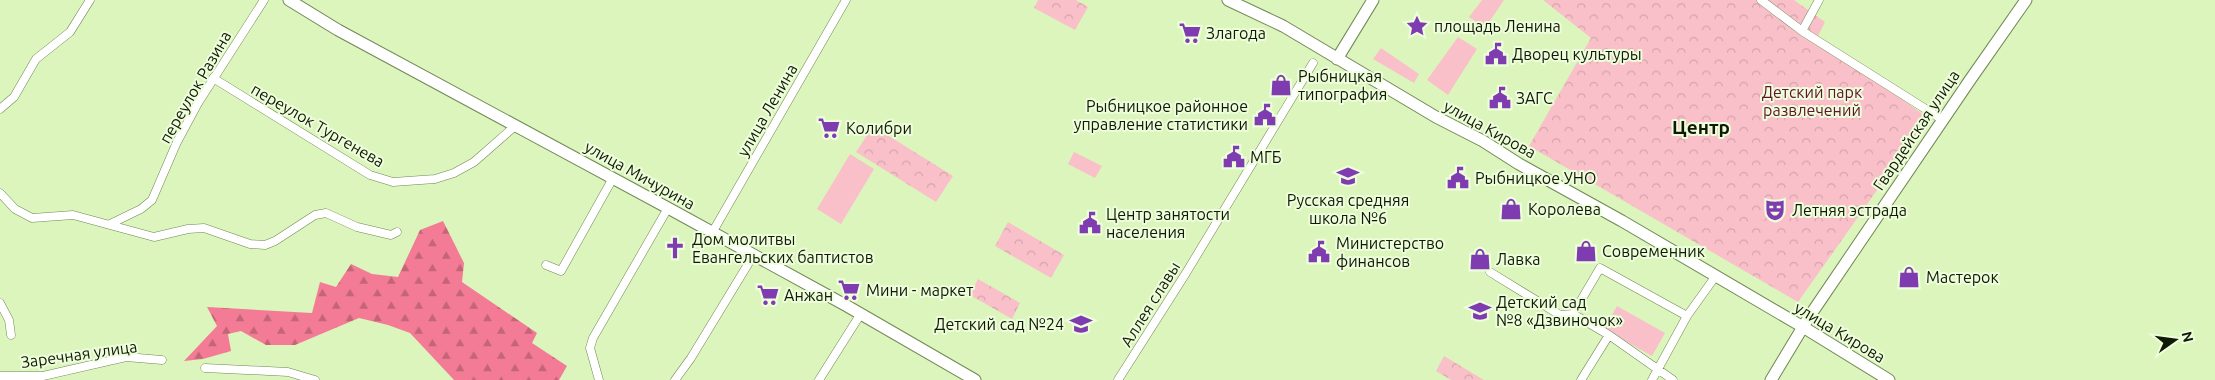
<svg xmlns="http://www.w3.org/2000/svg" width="2215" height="380" font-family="Ubuntu,sans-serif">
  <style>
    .green { fill: #fac0c9 }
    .forest { fill: url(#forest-firs) }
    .park { fill: url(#park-crowns) }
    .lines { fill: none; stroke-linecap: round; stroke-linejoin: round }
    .street-casing { stroke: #718854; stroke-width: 9 }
    .secondary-casing { stroke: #718854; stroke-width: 13 }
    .street { stroke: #fff; stroke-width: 8 }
    .secondary { stroke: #fff; stroke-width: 11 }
    .labels { text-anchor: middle; stroke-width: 4; stroke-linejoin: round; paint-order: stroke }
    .poi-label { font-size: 16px; fill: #101904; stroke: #eefedc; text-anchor: start }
    .street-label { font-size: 16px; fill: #101904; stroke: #eefedc }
    .park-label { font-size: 16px; fill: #5f142b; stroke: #eefedc }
    .quarter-label { font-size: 19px; font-weight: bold; fill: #101904; stroke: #eefedc }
  </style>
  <defs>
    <pattern id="forest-firs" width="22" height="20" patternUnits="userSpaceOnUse" patternTransform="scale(1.25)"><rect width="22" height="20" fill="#f37b95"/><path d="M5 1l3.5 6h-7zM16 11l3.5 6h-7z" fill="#c36477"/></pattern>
    <pattern id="park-crowns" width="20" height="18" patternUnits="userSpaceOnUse" patternTransform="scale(1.25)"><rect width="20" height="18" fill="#fac0c9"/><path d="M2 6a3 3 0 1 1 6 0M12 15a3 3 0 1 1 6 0" fill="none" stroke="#d5a4ab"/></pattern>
  </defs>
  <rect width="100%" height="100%" fill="#dbf5bc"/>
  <path class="green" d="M1482,0H1504L1485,28L1469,17Z
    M1458,37L1477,49L1448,95L1427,80Z
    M1381,48L1419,74L1414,83L1373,59Z
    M1074,152L1102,166L1095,178L1068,164Z
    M850,154L874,169L841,224L817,209Z
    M1617,306L1665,333L1652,356L1604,329Z"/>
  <path class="forest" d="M443,221L464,263L462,282L537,333L532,343L567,366L559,380H454L410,333L388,325L359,318L295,345H266L241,331L228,334L231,351L203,359L184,361L217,326L207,307L312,313L320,282L336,287L351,264L372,274L398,277L420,230Z"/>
  <path class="park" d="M1038,0H1076L1088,7L1075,30L1034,8Z
    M1543,0H1794L1825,22L1817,38L1928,118L1798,302L1529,146L1591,38Z
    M873,126L953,176L936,202L856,152Z
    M1008,222L1064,255L1051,278L995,246Z
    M978,279L1020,303L1012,319L970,295Z
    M1444,356L1484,380H1451L1436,371Z"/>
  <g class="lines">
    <g class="street-casing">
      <path id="street" d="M1761,0L1802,31L1943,120
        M1802,31L1819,0
        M213,78L370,175L393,182L435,179L454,173L474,162L515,126
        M0,109L14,97L36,59L70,32L90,0
        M0,193L15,209L32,218L73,215L154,237L188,229L204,228L250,244L265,245L275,241L315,215L326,213L357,227L391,235L397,232
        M110,224L141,209L152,200L177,142L198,103L264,0
        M712,233L846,0
        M546,265L561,271L613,178
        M1490,272L1560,315L1573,314L1600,268L1687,316
        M0,303L9,320L11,335
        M1573,314L1609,335L1673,380
        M205,368L288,372L315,380
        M0,376H43L126,357L162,360
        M599,380L590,348L593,338L668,208
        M675,380L691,358L753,256
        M819,380L860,315
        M1118,380L1186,273L1313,63
        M1581,380L1609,335
        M1652,380L1687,316L1715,277"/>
    </g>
    <g class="secondary-casing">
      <path id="secondary" d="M289,0L338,30L668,208L847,306L975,380
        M1228,0L1283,26L1436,117L1483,141L1519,164L1622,221L1803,327L1889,380
        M1337,59L1373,0
        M1771,380L1809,317L1970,80L2026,0"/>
    </g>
    <use href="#street" class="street"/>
    <use href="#secondary" class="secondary"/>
  </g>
  <defs>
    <g id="sight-bare" transform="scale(1.725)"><path d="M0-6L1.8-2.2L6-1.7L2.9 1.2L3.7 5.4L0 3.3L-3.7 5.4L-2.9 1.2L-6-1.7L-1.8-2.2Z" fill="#7f3cb0" stroke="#eefedc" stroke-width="2.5" paint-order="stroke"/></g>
    <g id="supermarket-bare" transform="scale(1.725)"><path d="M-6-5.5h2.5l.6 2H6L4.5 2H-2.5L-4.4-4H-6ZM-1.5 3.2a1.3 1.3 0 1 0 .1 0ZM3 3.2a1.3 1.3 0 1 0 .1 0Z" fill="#7f3cb0" stroke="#eefedc" stroke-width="2.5" paint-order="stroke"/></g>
    <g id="civic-bare" transform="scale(1.725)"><path d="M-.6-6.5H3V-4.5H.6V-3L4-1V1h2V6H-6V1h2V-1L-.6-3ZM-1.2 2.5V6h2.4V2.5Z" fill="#7f3cb0" stroke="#eefedc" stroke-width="2.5" paint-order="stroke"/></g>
    <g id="shop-bare" transform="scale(1.725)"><path d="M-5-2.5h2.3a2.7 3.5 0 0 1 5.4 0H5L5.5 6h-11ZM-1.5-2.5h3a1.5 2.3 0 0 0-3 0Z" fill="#7f3cb0" stroke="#eefedc" stroke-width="2.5" paint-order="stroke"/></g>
    <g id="school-bare" transform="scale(1.725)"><path d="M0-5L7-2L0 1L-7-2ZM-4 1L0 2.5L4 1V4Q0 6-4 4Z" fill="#7f3cb0" stroke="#eefedc" stroke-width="2.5" paint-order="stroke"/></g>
    <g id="theatre-bare" transform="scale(1.725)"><path d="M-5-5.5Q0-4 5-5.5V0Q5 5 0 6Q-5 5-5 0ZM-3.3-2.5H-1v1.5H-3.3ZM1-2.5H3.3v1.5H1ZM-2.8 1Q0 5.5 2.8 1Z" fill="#7f3cb0" stroke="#eefedc" stroke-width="2.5" paint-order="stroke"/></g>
    <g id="church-bare" transform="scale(1.725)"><path d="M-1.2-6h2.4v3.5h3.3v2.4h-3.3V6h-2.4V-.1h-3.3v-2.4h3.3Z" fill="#7f3cb0" stroke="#eefedc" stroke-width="2.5" paint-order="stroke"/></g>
  </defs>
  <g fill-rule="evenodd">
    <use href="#sight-bare" x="1417" y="26"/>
    <use href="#supermarket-bare" x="1190" y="33"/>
    <use href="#civic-bare" x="1496" y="54"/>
    <use href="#shop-bare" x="1281" y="85"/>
    <use href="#civic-bare" x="1500" y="98"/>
    <use href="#civic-bare" x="1265" y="115"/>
    <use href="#supermarket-bare" x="829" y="128"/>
    <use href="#civic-bare" x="1234" y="157"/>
    <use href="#school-bare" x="1348" y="176"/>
    <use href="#civic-bare" x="1458" y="178"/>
    <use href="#shop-bare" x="1511" y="209"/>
    <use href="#theatre-bare" x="1775" y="210"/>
    <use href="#civic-bare" x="1090" y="223"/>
    <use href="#church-bare" x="675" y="248"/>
    <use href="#shop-bare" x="1586" y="251"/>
    <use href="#civic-bare" x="1319" y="252"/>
    <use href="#shop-bare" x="1480" y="259"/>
    <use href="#shop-bare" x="1909" y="277"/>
    <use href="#supermarket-bare" x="849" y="290"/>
    <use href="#supermarket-bare" x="768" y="295"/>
    <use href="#school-bare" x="1480" y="311"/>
    <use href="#school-bare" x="1081" y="324"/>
  </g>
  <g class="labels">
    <g class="poi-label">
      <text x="1434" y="32">площадь Ленина</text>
      <text x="1206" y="39">Злагода</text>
      <text x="1512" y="60">Дворец культуры</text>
      <text x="1298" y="82">Рыбницкая<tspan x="1298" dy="18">типография</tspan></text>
      <text x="1516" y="104">ЗАГС</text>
      <text x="1248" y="112" text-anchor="end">Рыбницкое районное<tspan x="1248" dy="18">управление статистики</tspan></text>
      <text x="846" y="134">Колибри</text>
      <text x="1250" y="163">МГБ</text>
      <text x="1475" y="184">Рыбницкое УНО</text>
      <text x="1348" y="206" text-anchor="middle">Русская средняя<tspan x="1348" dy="18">школа №6</tspan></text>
      <text x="1528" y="215">Королева</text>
      <text x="1792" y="216">Летняя эстрада</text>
      <text x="1106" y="220">Центр занятости<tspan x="1106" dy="18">населения</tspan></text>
      <text x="692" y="245">Дом молитвы<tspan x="692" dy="18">Евангельских баптистов</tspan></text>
      <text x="1336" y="249">Министерство<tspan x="1336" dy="18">финансов</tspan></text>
      <text x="1602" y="257">Современник</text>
      <text x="1496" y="265">Лавка</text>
      <text x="1926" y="283">Мастерок</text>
      <text x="866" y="296">Мини - маркет</text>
      <text x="784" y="301">Анжан</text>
      <text x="1496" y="308">Детский сад<tspan x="1496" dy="18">№8 «Дзвиночок»</tspan></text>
      <text x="1064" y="330" text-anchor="end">Детский сад №24</text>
    </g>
    <g class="street-label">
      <text transform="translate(195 87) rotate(-60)" y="6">переулок Разина</text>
      <text transform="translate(767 110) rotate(-60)" y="6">улица Ленина</text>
      <text transform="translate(318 125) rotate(30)" y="6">переулок Тургенева</text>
      <text transform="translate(1490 129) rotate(29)" y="6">улица Кирова</text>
      <text transform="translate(1916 130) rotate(-56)" y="6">Гвардейская улица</text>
      <text transform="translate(640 175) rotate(29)" y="6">улица Мичурина</text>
      <text transform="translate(1150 304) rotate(-58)" y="6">Аллея славы</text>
      <text transform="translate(1840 332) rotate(31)" y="6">улица Кирова</text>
      <text transform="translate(79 354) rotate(-8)" y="6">Заречная улица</text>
    </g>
    <g class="park-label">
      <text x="1812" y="98">Детский парк<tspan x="1812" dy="18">развлечений</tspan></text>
    </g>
    <g class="quarter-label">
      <text x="1701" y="134">Центр</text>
    </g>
  </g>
  <g transform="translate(2175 340) rotate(76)" stroke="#eefedc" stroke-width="4" paint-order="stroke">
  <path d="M0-4L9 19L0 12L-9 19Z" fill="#101904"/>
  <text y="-8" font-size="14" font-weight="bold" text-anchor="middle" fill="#101904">N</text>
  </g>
</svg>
